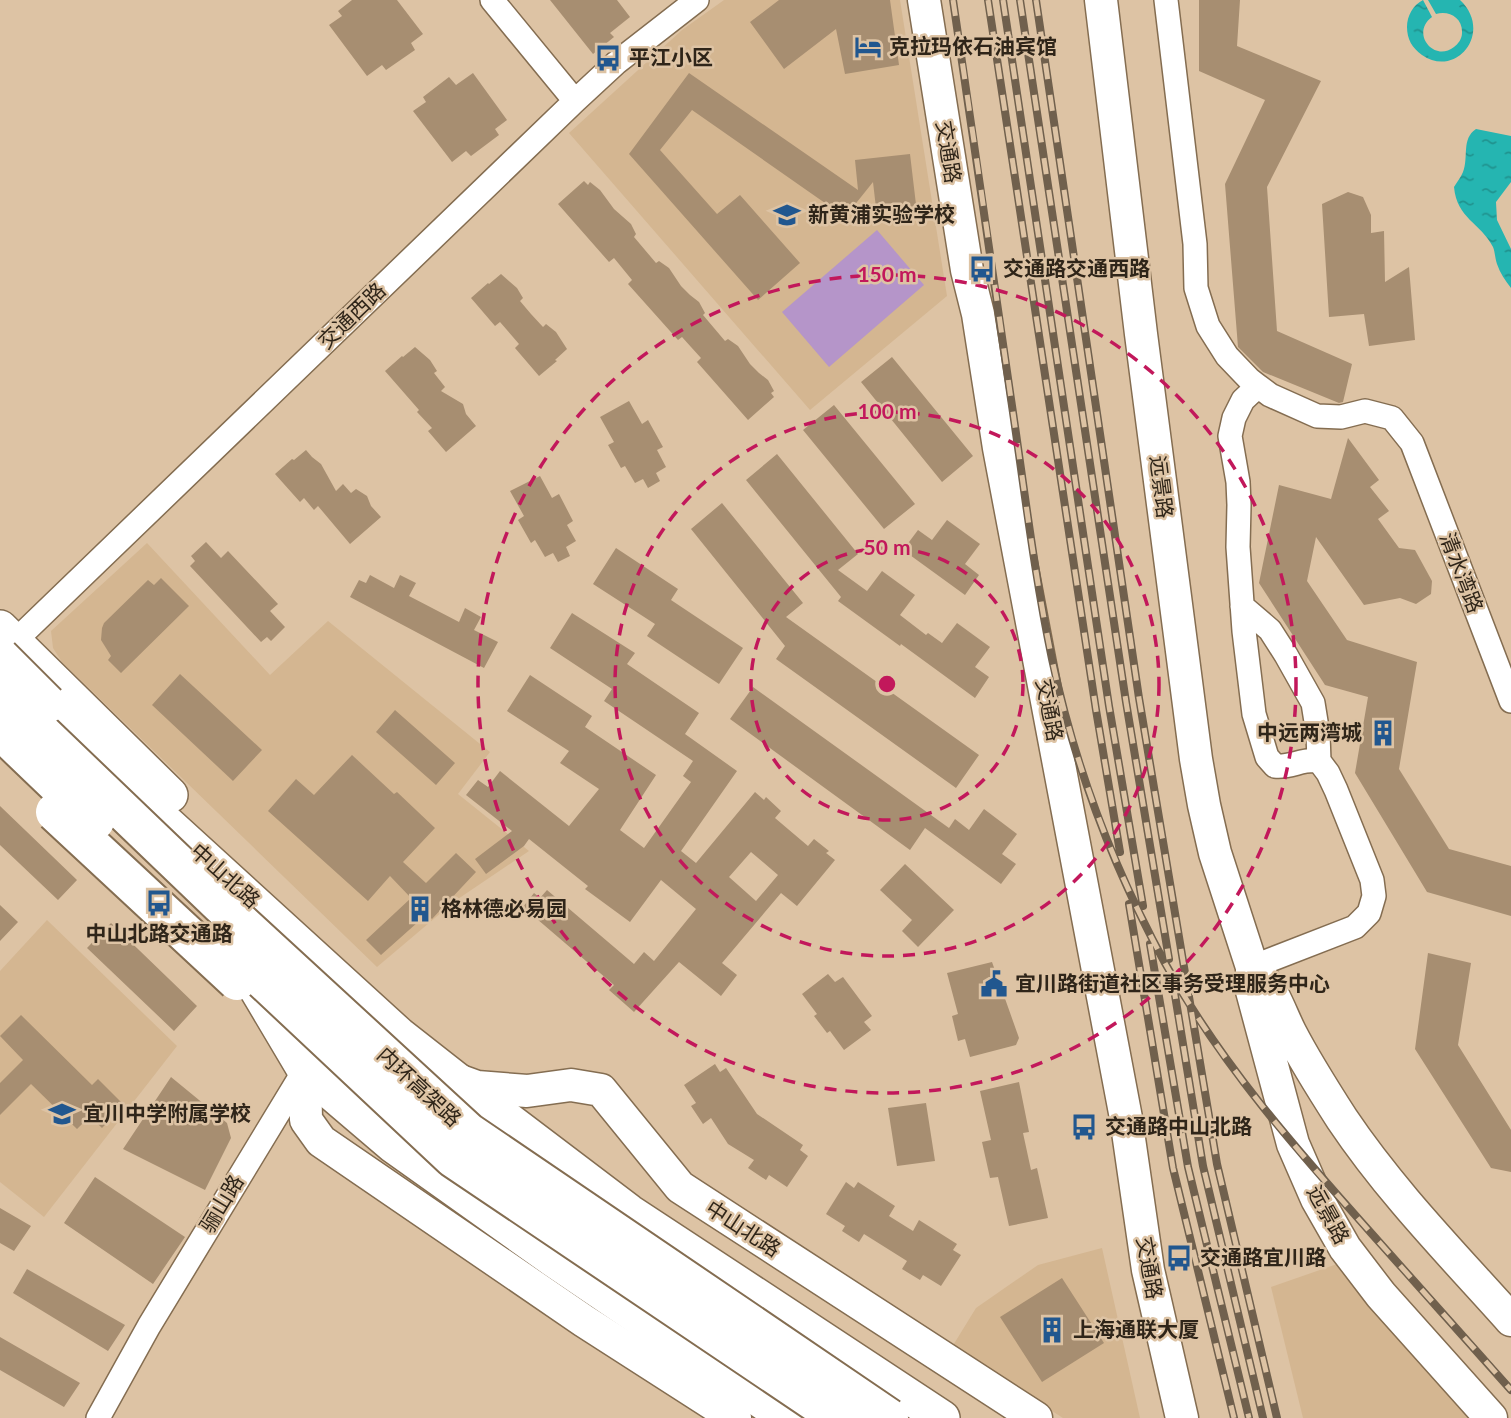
<svg xmlns="http://www.w3.org/2000/svg" width="1511" height="1418" font-family="Lato,'Noto Sans SC',sans-serif">
  <style>
    .built { fill: #d4b691 }
    .pitch { fill: #b595c9 }
    .water { fill: url(#water-ripples) }
    .building { fill: #a78e71; fill-rule: evenodd }
    .lines { fill: none; stroke-linecap: round; stroke-linejoin: round }
    .street-casing { stroke: #846d51; stroke-width: 26 }
    .secondary-casing { stroke: #846d51; stroke-width: 35 }
    .primary-casing { stroke: #846d51; stroke-width: 38 }
    .street { stroke: #fff; stroke-width: 23 }
    .secondary { stroke: #fff; stroke-width: 32 }
    .primary { stroke: #fff; stroke-width: 35 }
    .rail-casing { stroke: #70604d; stroke-width: 8 }
    .rail { stroke: #ddc3a4; stroke-width: 5; stroke-dasharray: 16; stroke-linecap: butt }
    .highway-bridge-casing { stroke: #846d51; stroke-width: 42; stroke-linecap: butt }
    .highway-bridge { stroke: #fff; stroke-width: 38 }
    .ring { fill: none; stroke: #c2185b; stroke-width: 3.5; stroke-dasharray: 12 9 }
    .labels { text-anchor: middle; stroke-width: 5; stroke-linejoin: round; paint-order: stroke }
    .poi-label { font-size: 21px; font-weight: bold; fill: #2f2519; stroke: #ddc3a4; text-anchor: start }
    .street-label { font-size: 21px; fill: #2f2519; stroke: #ddc3a4 }
    .centre { fill: #c2185b; stroke: #ddc3a4; stroke-width: 3.5 }
    .ring-label { font-size: 21px; text-anchor: middle; font-weight: bold; fill: #c2185b; stroke: #ddc3a4; stroke-width: 5; stroke-linejoin: round; paint-order: stroke }
  </style>
  <defs>
    <pattern id="water-ripples" width="26" height="14" patternUnits="userSpaceOnUse" patternTransform="scale(1.75)"><rect width="26" height="14" fill="#25b5b1"/><path d="M2 4q2-2 4 0t4 0M15 11q2-2 4 0t4 0" fill="none" stroke="#20938f"/></pattern>
  </defs>
  <rect width="100%" height="100%" fill="#ddc3a4"/>
  <path class="built" d="M724,0H900L947,296L810,410L569,133L682,30Z
    M147,543L270,675L328,621L490,752L458,794L529,851L455,901L377,967L62,662L53,648L51,631Z
    M47,920L177,1046L44,1217L0,1182V971Z
    M1102,1248L1140,1418H1063L952,1347L976,1308L1038,1265Z
    M1340,1263L1473,1418H1303L1271,1287Z"/>
  <path class="pitch" d="M877,230L924,285L829,367L782,312Z"/>
  <path class="water" d="M1423,0L1432,17C1410,33 1434,63 1454,47C1458,44 1462,39 1462,33C1463,18 1449,10 1436,14L1428,0H1460C1494,32 1456,79 1422,55C1412,48 1407,39 1407,27C1407,16 1413,5 1423,0Z
    M1476,129L1511,136V182L1496,202L1497,220L1511,249V288C1505,280 1500,273 1497,264C1495,258 1495,252 1493,247C1480,222 1457,219 1454,187C1457,182 1461,177 1463,172C1469,157 1461,139 1476,129Z"/>
  <path class="building" d="M352,0H397L423,34L411,43L415,50L386,70L382,65L367,76L329,25L342,16L338,11Z
    M550,0H617L630,17L610,33L614,37L593,54Z
    M779,0H890L899,65L845,74L836,29L784,69L750,22Z
    M1199,0H1240L1237,46L1321,81L1267,187L1277,331L1352,364L1343,402L1339,403L1263,372L1238,347L1225,184L1265,100L1199,71Z
    M473,73L507,120L495,129L499,135L471,156L466,151L452,162L413,111L426,102L423,97L449,77L456,85Z
    M689,73L858,190L855,160L910,154L917,213L896,215L895,206L876,208L873,182L845,217L692,110L660,150L717,214L740,195L800,263L758,300L629,154Z
    M584,181L588,185L590,182L600,190L614,209L631,224L636,234L634,237L656,263L659,261L669,268L681,286L690,295L699,302L705,313L703,315L725,341L728,339L738,346L750,364L759,373L768,380L774,391L771,393L774,397L748,420L697,362L701,358L691,347L682,337L678,340L628,284L632,280L614,258L609,262L558,204Z
    M1348,192L1363,197L1371,215V233L1384,231L1385,282L1409,267L1415,340L1369,346L1364,314L1329,317L1322,204Z
    M501,274L517,288L523,298L520,301L531,314L543,327L546,324L556,332L567,349L555,360L557,361L539,376L515,348L519,344L500,322L495,326L471,298L488,283L489,284Z
    M415,347L430,360L437,371L434,373L445,387L441,391L463,404L466,414L476,426L446,452L428,431L432,428L417,412L419,410L385,371L402,356L403,357Z
    M892,357L973,456L942,482L861,382Z
    M629,401L642,424L648,420L663,447L657,450L666,467L656,473L660,481L648,488L643,479L635,483L625,466L621,468L608,445L614,442L600,417Z
    M834,405L915,504L884,529L803,430Z
    M1348,438L1379,480L1370,487L1389,511L1378,519L1399,548L1415,550L1432,581L1431,594L1416,604L1400,598L1364,605L1316,537L1307,581L1347,640L1417,662L1399,769L1449,849L1511,866V916L1427,892L1355,773L1368,697L1325,685L1259,583L1279,485L1331,499Z
    M306,450L312,457L321,464L336,491L343,484L351,493L356,489L367,496L371,506L381,517L350,544L318,506L314,510L304,498L300,502L275,474L292,459L294,460Z
    M777,454L858,554L838,570L867,591L882,571L915,595L900,615L926,635L928,633L942,643L957,623L990,647L975,667L989,677L975,698L901,644L900,646L838,601L841,597L746,480Z
    M540,476L552,498L559,494L573,521L567,525L576,541L566,547L570,556L558,562L553,553L545,557L535,540L531,543L518,520L524,516L510,491Z
    M722,503L803,603L786,617L979,755L956,788L776,659L785,646L691,529Z
    M947,520L980,544L965,564L979,575L965,595L903,550L918,530L932,540Z
    M206,542L221,558L228,551L278,604L270,611L285,627L271,641L267,637L261,642L190,566L195,561L191,556Z
    M616,548L678,589L671,600L743,648L719,684L647,636L655,624L593,584Z
    M370,575L394,588L400,575L416,583L409,596L459,622L465,608L481,617L474,630L498,642L484,668L350,597L359,580L366,583Z
    M161,578L189,606L121,673L108,660L111,656L101,640L102,628L104,623L148,580L154,585Z
    M572,613L635,653L627,664L699,713L685,734L737,771L681,851L696,863L755,792L764,800L766,797L781,811L775,818L808,846L814,839L829,851L826,853L835,860L797,906L781,893L722,963L737,975L721,996L679,962L634,1012L609,990L614,985L523,907L534,893L540,898L547,890L634,964L644,952L654,961L696,909L661,880L630,922L585,889L588,886L529,839L524,846L486,874L475,859L512,831L466,795L478,780L488,787L500,771L569,826L599,789L560,763L569,751L507,711L530,675L592,716L585,727L656,775L620,830L644,848L691,782L683,776L693,761L604,701L612,689L550,648ZM751,852L778,875L756,901L729,877Z
    M180,674L262,750L233,781L152,705Z
    M753,687L949,828L955,819L969,830L984,809L1017,834L1002,854L1016,864L1001,884L925,828L910,850L730,719Z
    M395,710L455,763L436,785L376,732Z
    M352,755L394,794L397,792L435,828L403,862L426,883L456,853L476,872L432,919L427,914L381,955L366,940L411,898L390,876L368,901L268,811L296,779L314,795Z
    M0,806L77,880L58,900L0,845Z
    M905,864L954,910L918,947L902,931L912,920L880,890Z
    M0,905L18,922L0,941Z
    M111,923L197,1006L174,1031L87,948Z
    M1428,953L1471,963L1458,1045L1511,1130V1172L1491,1168L1415,1049Z
    M992,962L1019,1038L1016,1045L970,1057L965,1039L958,1041L952,1016L958,1014L947,973Z
    M828,974L835,982L843,977L872,1016L864,1022L871,1030L844,1050L830,1031L827,1033L814,1016L817,1014L802,994Z
    M21,1015L92,1085L98,1079L124,1105L102,1128L90,1116L77,1129L31,1084L0,1115V1083L23,1060L0,1036Z
    M715,1064L720,1072L726,1068L757,1114L803,1145L800,1150L808,1156L787,1187L769,1175L766,1180L748,1168L754,1160L728,1144L711,1118L703,1124L691,1106L696,1103L684,1085Z
    M171,1077L227,1123L231,1138L205,1190L123,1149Z
    M1019,1082L1029,1132L1023,1133L1031,1170L1037,1168L1048,1218L1009,1226L998,1177L990,1178L982,1142L991,1140L980,1091Z
    M926,1103L935,1161L897,1166L888,1108Z
    M95,1177L185,1237L153,1284L64,1223Z
    M846,1182L854,1188L858,1182L895,1206L889,1216L913,1231L919,1220L957,1244L953,1250L961,1255L941,1286L923,1275L920,1280L902,1269L907,1261L864,1234L859,1242L842,1231L845,1226L826,1214Z
    M0,1208L31,1226L14,1251L0,1243Z
    M27,1269L125,1325L108,1351L13,1293Z
    M1062,1278L1104,1343L1042,1382L1000,1317Z
    M0,1337L80,1383L64,1407L0,1370Z"/>
  <g class="lines">
    <g class="street-casing">
      <path id="street" d="M492,0L575,101
        M1166,0L1195,244L1196,288L1208,326L1227,356L1249,379L1258,386L1243,400L1234,418L1230,436L1238,482L1239,505L1238,547L1244,631L1254,714L1267,757L1275,766C1291,768 1303,758 1319,761L1328,773L1336,790L1372,880L1374,896L1369,913L1355,927L1252,967
        M1258,386L1270,395L1317,416L1341,417L1365,411L1392,418L1412,443L1511,701
        M1242,606L1270,630L1286,655L1313,703L1318,734L1319,761
        M14,642L575,101L616,63L697,0
        M98,1418L149,1326L305,1069"/>
    </g>
    <g class="secondary-casing">
      <path id="secondary" d="M924,0L967,270L978,314L999,448L1126,1118L1148,1270L1182,1418
        M1101,0L1141,334L1196,759L1204,805L1215,853L1252,967V991L1293,1144L1317,1199L1345,1248L1381,1295L1491,1418
        M1260,976C1274,992 1281,1014 1290,1032C1306,1063 1324,1091 1342,1119C1391,1192 1453,1255 1511,1320
        M305,1070L306,1120L321,1141L584,1321L735,1418
        M455,1079L477,1087L527,1091L571,1085L601,1090L680,1187L1036,1418"/>
    </g>
    <g class="primary-casing">
      <path id="primary" d="M0,628L170,795
        M23,688L117,778L399,1035L492,1108L629,1212L942,1418
        M248,974L305,1070L393,1145L553,1259L787,1418"/>
    </g>
    <use href="#street" class="street"/>
    <use href="#secondary" class="secondary"/>
    <use href="#primary" class="primary"/>
    <g class="rail-casing">
      <path id="rail" d="M953,0C973,133 992,266 1011,399C1024,486 1034,573 1052,659C1074,764 1114,869 1165,963C1221,1064 1296,1149 1372,1234C1418,1286 1465,1338 1511,1390
        M988,0L1096,710L1120,852
        M1003,0L1109,706L1143,906
        M1020,0L1126,702L1169,959
        M1036,0L1139,698L1217,1164L1277,1418
        M1129,904L1173,1168L1234,1418
        M1150,944L1188,1167L1249,1418
        M1173,983L1203,1166L1263,1418"/>
    </g>
    <use href="#rail" class="rail"/>
    <g class="highway-bridge-casing">
      <path id="highway-bridge" d="M0,657L47,704
        M0,693L220,904L468,1132L889,1418
        M0,730L95,821
        M55,812L237,981
        M225,944L453,1158L839,1418"/>
    </g>
    <use href="#highway-bridge" class="highway-bridge"/>
  </g>
  <g class="ring">
    <circle cx="887" cy="684" r="136"/>
    <circle cx="887" cy="684" r="272"/>
    <circle cx="887" cy="684" r="409"/>
  </g>
  <defs>
    <g id="hotel-bare" transform="scale(2.1)"><path d="M-6-4.5h1.5V1H6V5H4.5V3h-9V5H-6ZM-4 0a1.8 1.8 0 1 1 3.6 0ZM.5 0V-2.5h3Q6-2.5 6 0Z" fill="#21578f" stroke="#ddc3a4" stroke-width="2.5" paint-order="stroke"/></g>
    <g id="bus-bare" transform="scale(2.1)"><path d="M-5-6H5V4H4V6H2V4H-2V6H-4V4H-5ZM-3.5-4V0h7V-4ZM-3.5 1.2v1.5H-2V1.2ZM2 1.2v1.5H3.5V1.2Z" fill="#21578f" stroke="#ddc3a4" stroke-width="2.5" paint-order="stroke"/></g>
    <g id="school-bare" transform="scale(2.1)"><path d="M0-5L7-2L0 1L-7-2ZM-4 1L0 2.5L4 1V4Q0 6-4 4Z" fill="#21578f" stroke="#ddc3a4" stroke-width="2.5" paint-order="stroke"/></g>
    <g id="building-bare" transform="scale(2.1)"><path d="M-4-6H4V6H1V3H-1V6H-4ZM-2.5-4.3h1.7v1.8h-1.7ZM.8-4.3h1.7v1.8H.8ZM-2.5-1h1.7V.8h-1.7ZM.8-1h1.7V.8H.8Z" fill="#21578f" stroke="#ddc3a4" stroke-width="2.5" paint-order="stroke"/></g>
    <g id="civic-bare" transform="scale(2.1)"><path d="M-.6-6.5H3V-4.5H.6V-3L4-1V1h2V6H-6V1h2V-1L-.6-3ZM-1.2 2.5V6h2.4V2.5Z" fill="#21578f" stroke="#ddc3a4" stroke-width="2.5" paint-order="stroke"/></g>
  </defs>
  <g fill-rule="evenodd">
    <use href="#hotel-bare" x="868" y="47"/>
    <use href="#bus-bare" x="608" y="58"/>
    <use href="#school-bare" x="787" y="215"/>
    <use href="#bus-bare" x="982" y="269"/>
    <use href="#building-bare" x="1383" y="733"/>
    <use href="#bus-bare" x="159" y="903"/>
    <use href="#building-bare" x="420" y="909"/>
    <use href="#civic-bare" x="994" y="984"/>
    <use href="#school-bare" x="62" y="1114"/>
    <use href="#bus-bare" x="1084" y="1127"/>
    <use href="#bus-bare" x="1179" y="1258"/>
    <use href="#building-bare" x="1052" y="1330"/>
  </g>
  <g class="labels">
    <g class="poi-label">
      <text x="889" y="54">克拉玛依石油宾馆</text>
      <text x="629" y="65">平江小区</text>
      <text x="808" y="222">新黄浦实验学校</text>
      <text x="1003" y="276">交通路交通西路</text>
      <text x="1362" y="740" text-anchor="end">中远两湾城</text>
      <text x="441" y="916">格林德必易园</text>
      <text x="159" y="941" text-anchor="middle">中山北路交通路</text>
      <text x="1015" y="991">宜川路街道社区事务受理服务中心</text>
      <text x="83" y="1121">宜川中学附属学校</text>
      <text x="1105" y="1134">交通路中山北路</text>
      <text x="1200" y="1265">交通路宜川路</text>
      <text x="1073" y="1337">上海通联大厦</text>
    </g>
    <g class="street-label">
      <text transform="translate(948 152) rotate(81)" y="7">交通路</text>
      <text transform="translate(352 316) rotate(-44)" y="7">交通西路</text>
      <text transform="translate(1161 487) rotate(83)" y="7">远景路</text>
      <text transform="translate(1461 573) rotate(69)" y="7">清水湾路</text>
      <text transform="translate(1049 710) rotate(79)" y="7">交通路</text>
      <text transform="translate(225 876) rotate(42)" y="7">中山北路</text>
      <text transform="translate(419 1087) rotate(43)" y="7">内环高架路</text>
      <text transform="translate(222 1204) rotate(-59)" y="7">骊山路</text>
      <text transform="translate(1328 1215) rotate(61)" y="7">远景路</text>
      <text transform="translate(743 1229) rotate(33)" y="7">中山北路</text>
      <text transform="translate(1149 1268) rotate(80)" y="7">交通路</text>
    </g>
  </g>
  <circle cx="887" cy="684" r="10" class="centre"/>
  <g class="ring-label">
    <text x="887" y="282">150 m</text>
    <text x="887" y="419">100 m</text>
    <text x="887" y="555">50 m</text>
  </g>
</svg>
